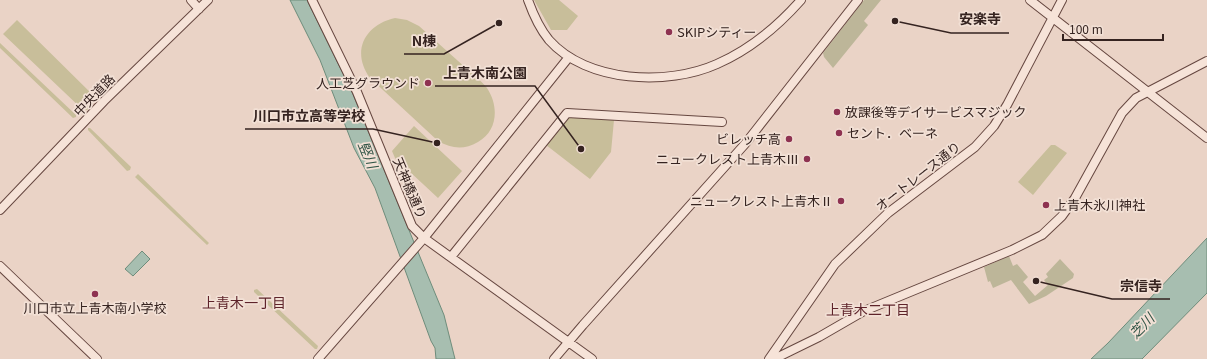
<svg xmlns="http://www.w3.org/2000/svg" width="1207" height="359" font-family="Georgia,'Noto Sans JP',serif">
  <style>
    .green { fill: #c8be9a }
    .cemetery { fill: #bdb699 }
    .water { fill: #a7beb0; stroke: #6e8c7b }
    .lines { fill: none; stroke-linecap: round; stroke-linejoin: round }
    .secondary-casing { stroke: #664740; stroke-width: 10 }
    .secondary { stroke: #f6e3d8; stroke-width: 8 }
    .poi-dot { fill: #8e3251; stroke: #f2e0d5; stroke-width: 1.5 }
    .labels { text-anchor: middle; stroke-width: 3.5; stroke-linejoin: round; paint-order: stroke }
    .poi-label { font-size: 13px; fill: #352320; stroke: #f2e0d5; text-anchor: start }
    .street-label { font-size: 13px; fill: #352320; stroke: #f2e0d5 }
    .water-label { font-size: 14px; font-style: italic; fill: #305446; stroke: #f2e0d5 }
    .neighbourhood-label { font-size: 14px; fill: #5e232a; stroke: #f2e0d5 }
    .leader { fill: none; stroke: #352320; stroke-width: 1.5 }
    .callout-dot { fill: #352320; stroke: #f2e0d5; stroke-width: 1.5 }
    .callout-label { font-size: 14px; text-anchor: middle; font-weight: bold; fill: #352320; stroke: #f2e0d5; stroke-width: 3.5; stroke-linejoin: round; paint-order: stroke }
  </style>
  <rect width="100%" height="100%" fill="#ead3c6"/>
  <path class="green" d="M534,0H559L578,16L567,30H551Z
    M395,18L407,20L419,26C435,40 451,55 467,69C473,75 482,81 487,88C499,106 498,131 478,142C464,150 452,149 438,141L370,78C351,52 364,25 395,18Z
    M17,20L97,99L87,110H83L3,34Z
    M0,43L76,115V117L73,118L0,48Z
    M570,116L612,118L614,120L611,152L590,179L546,145Z
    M414,126L462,171L438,198L395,158L392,151Z
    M88,128H90L131,167L130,170L127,171L88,130Z
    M1055,145L1067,153L1033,195L1018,182L1051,145Z
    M138,174L209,243L207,245L135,177Z
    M257,289L318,346L317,349H315L254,292V290Z"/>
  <path class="cemetery" d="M864,0H881L864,21L868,25L833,68L824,57L823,53Z
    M1009,256L1013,266L1017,264L1028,277L1023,282L1035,296L1048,285L1044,280L1048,277L1046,274L1060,259L1074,274L1073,278L1046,296L1029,304L1011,280L993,288L990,281L988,282L984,267Z"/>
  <path class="water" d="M290,0H307L352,92L444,315L455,359H436L435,348L431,341L375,188L354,148L320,60Z
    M1207,238V293L1142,359H1091L1108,343Z
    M142,251L150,259L133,276L125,269Z"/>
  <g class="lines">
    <g class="secondary-casing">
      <path id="secondary" d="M191,0L199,9
        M312,0L357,92L412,226L424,238L592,359
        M528,0C533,14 539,28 549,40C587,83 668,86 717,64C749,50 778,26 801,0
        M1030,0L1207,138
        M0,210L104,101L208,0
        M451,257L567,113L722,122
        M0,266L97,359
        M318,359L424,238L569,57
        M554,359L583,325L745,144L858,0
        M769,359L835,264L888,213L975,147L994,126L1007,105L1062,0
        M774,359L819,337L864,311L1012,250L1042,235L1062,216L1075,198L1122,113L1136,98L1207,61"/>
    </g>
    <use href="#secondary" class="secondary"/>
  </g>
  <g class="poi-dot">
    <circle cx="669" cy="32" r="4"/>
    <circle cx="428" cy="83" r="4"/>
    <circle cx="837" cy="112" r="4"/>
    <circle cx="839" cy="133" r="4"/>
    <circle cx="789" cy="139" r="4"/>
    <circle cx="807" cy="159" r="4"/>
    <circle cx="841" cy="201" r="4"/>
    <circle cx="1046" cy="205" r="4"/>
    <circle cx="95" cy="294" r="4"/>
  </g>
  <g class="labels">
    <g class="poi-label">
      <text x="677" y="37">SKIPシティー</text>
      <text x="420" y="88" text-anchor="end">人工芝グラウンド</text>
      <text x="845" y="117">放課後等デイサービスマジック</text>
      <text x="847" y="138">セント．ベーネ</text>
      <text x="781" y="144" text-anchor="end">ビレッチ高</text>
      <text x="799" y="164" text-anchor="end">ニュークレスト上青木Ⅲ</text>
      <text x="833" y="206" text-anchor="end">ニュークレスト上青木Ⅱ</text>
      <text x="1054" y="210">上青木氷川神社</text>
      <text x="95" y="313" text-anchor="middle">川口市立上青木南小学校</text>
    </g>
    <g class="street-label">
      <text transform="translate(94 95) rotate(-46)" y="5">中央道路</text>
      <text transform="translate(918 176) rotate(-38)" y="5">オートレース通り</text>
      <text transform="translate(410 188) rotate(67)" y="5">天神橋通り</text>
    </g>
    <g class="water-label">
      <text transform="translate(368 155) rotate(68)" y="5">竪川</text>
      <text transform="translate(1142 326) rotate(-46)" y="5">芝川</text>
    </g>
    <g class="neighbourhood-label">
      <text x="244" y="308">上青木一丁目</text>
      <text x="868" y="315">上青木二丁目</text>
    </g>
  </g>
  <path class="leader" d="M895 21L951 33H1009M499 23L444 54H404M581 149L535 86H435M437 143L373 129H245M1036 281L1112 299H1170"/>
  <g class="callout-dot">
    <circle cx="895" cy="21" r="4"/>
    <circle cx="499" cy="23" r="4"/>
    <circle cx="581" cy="149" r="4"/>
    <circle cx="437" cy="143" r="4"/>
    <circle cx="1036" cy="281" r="4"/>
  </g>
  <g class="callout-label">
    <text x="980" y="24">安楽寺</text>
    <text x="424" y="46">N棟</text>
    <text x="485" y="78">上青木南公園</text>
    <text x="309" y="121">川口市立高等学校</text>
    <text x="1141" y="291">宗信寺</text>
  </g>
  <path d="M1063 34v6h100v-6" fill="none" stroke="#352320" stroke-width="2"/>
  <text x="1069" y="34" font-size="12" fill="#352320" stroke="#f2e0d5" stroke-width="3" paint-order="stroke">100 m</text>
</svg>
